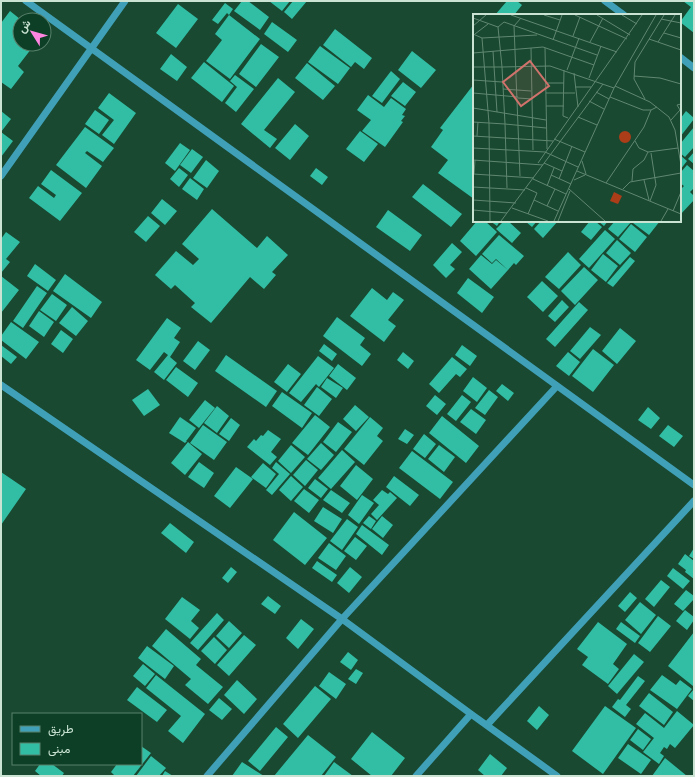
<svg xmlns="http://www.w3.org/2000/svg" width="695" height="777" font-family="'Nunito Sans',Vazirmatn,sans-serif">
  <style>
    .building { fill: #31bea5 }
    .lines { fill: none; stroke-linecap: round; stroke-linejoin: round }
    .minor { stroke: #3fa0b8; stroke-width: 7 }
    .inset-road { fill: none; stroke: #608771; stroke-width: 1 }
    .view { fill: #d1736c; fill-opacity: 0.15; stroke: #d1736c; stroke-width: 2 }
    .inset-edge { fill: none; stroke: #cae3d3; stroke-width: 2 }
  </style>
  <rect width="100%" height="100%" fill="#194930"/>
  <path class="building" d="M242,1H248L269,17L260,30L234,11Z
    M269,1H290L282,11Z
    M293,1H307L292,19L284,12Z
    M507,1H517L522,5L514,15H495Z
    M683,1H694V33L680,22L691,7Z
    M225,3L233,9L229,15L227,13L218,24L212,20Z
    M178,4L198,19L176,48L156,33Z
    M10,11L20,19V44H35L18,66L24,72L11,89L1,82V23Z
    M229,15L260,39L230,79L206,61L222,40L215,34Z
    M272,22L297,40L288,52L264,34Z
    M335,29L372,58L364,69L355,62L351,67L323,45Z
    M261,44L279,57L256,87L239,74Z
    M320,46L350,68L338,84L308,62Z
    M412,51L436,70L421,88L398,70Z
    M171,54L187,67L177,81L160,69Z
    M204,62L234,86L222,102L191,78Z
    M307,63L335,86L323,100L295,78Z
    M391,71L400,79L382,103L372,96Z
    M235,75L254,89L236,112L225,103L237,87L230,81Z
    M278,78L295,92L264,130L277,139L270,148L241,124Z
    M403,82L416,92L405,106L391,96Z
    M474,84V199L438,173L448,160L431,147L443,130L440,128Z
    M109,93L136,113L114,144L102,135L114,120L98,108Z
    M368,95L384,107L391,98L406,109L402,115L405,116L401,121L403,122L385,147L362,131L371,120L357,110Z
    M95,110L109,120L99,134L85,124Z
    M1,111L11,119L1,132Z
    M686,111L694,118V119L680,137V119Z
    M295,124L309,136L290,160L275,148Z
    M85,127L114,148L103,162L87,151L85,153L102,166L86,188L56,165Z
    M694,127V147L685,157L680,153V144Z
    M360,131L378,144L364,162L346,149Z
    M1,132L13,141L1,157Z
    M180,143L190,150L175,171L165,163Z
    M192,149L203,157L191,173L180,165Z
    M694,152V164L688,159Z
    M680,155L687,161L680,170Z
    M206,160L219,171L207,188L193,178Z
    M687,165L694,171V188L690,192L694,196V200L680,215V190L684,186L680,183V173Z
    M179,168L188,175L179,187L170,179Z
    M316,168L328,177L322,185L310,176Z
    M51,170L82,193L60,221L29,198L38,186L54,198L56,195L41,184Z
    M190,178L204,189L197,200L182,189Z
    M423,184L462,214L451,227L412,197Z
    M162,199L177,211L165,225L151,213Z
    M212,209L257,248L267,236L288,255L272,272L276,275L264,289L250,277L211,323L191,307L195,303L175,285L171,289L155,275L176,251L193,265L199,259L182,244Z
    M388,210L422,235L410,251L376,227Z
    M148,216L160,226L146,242L134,232Z
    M477,221H485L497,232L476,256L460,241Z
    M490,221H500L497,226Z
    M504,221H508L521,233L512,243L496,229Z
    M525,221H537L532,227Z
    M541,221H558L543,238L534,229Z
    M590,221H595L602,227L591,240L581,232Z
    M598,221H608L604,226Z
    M615,221H632L618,237L608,229Z
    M635,221H660L649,235L633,223Z
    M631,224L647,237L635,252L619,239Z
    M605,230L615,239L589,268L579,259Z
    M6,232L20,242L6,259L10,262L1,273V239Z
    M499,235L524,256L516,265L514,263L508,270L496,259L492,263L482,254Z
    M617,240L631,253L620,265L606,253Z
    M452,243L462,252L450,265L455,269L446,278L433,265Z
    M568,252L581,265L559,289L545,277Z
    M603,254L618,266L606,282L591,270Z
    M481,255L492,264L496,260L508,270L491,289L469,269Z
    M630,257L635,261L613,287L607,283Z
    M35,264L56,280L48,291L27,276Z
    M584,267L598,280L575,305L561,291Z
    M65,274L102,302L91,318L53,291Z
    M1,276L19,290L1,313Z
    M468,278L494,297L482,313L457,293Z
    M542,281L558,296L543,312L527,297Z
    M37,286L47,293L23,328L13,321Z
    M372,288L387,300L393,292L404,300L388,320L396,326L384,342L350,316Z
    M52,294L67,305L56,321L40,310Z
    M562,300L569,307L555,322L548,316Z
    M579,302L588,310L555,347L546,339Z
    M72,307L88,321L76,336L59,323Z
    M39,311L54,322L44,337L29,326Z
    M337,317L365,338L360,345L371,354L362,366L323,336Z
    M167,318L181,328L174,338L180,342L170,357L177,363L164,380L154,372L168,355L164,352L150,370L136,360Z
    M11,322L39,342L26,359L1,340V336Z
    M590,327L601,335L580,359L570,351Z
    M620,328L636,341L617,364L602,351Z
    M61,330L73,339L63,353L51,344Z
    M198,341L210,350L195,370L183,361Z
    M324,344L337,354L332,361L319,351Z
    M1,345L17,357L11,364L1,356Z
    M462,345L477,356L470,366L455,355Z
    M593,349L614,365L593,392L572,376Z
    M403,352L414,361L408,369L397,360Z
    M568,352L580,362L569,376L556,366Z
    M226,355L277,391L266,407L215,371Z
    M318,356L334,368L319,387L316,384L301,402L289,393Z
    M452,357L467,369L460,377L456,374L439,393L429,384Z
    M288,364L301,374L287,392L274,382Z
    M338,364L356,378L347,390L329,376Z
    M176,367L198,383L188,397L166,380Z
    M473,377L487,388L477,402L463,391Z
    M327,378L343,388L336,398L321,387Z
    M502,384L514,393L508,401L496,391Z
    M317,387L332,399L319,416L304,405Z
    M148,389L160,405L144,416L132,400Z
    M489,390L498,397L485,415L475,408Z
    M282,392L312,413L302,428L272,406Z
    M435,395L446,404L437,415L426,406Z
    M462,395L471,402L456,421L447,414Z
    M205,400L215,408L199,428L189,420Z
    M355,405L369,417L356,431L343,419Z
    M217,406L229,416L217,433L204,423Z
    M648,407L660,418L651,429L638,420Z
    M471,409L486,420L476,434L460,422Z
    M315,415L330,427L308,455L292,443Z
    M442,416L479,446L466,463L429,433Z
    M180,417L196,428L187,440H186L187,441L185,443L169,433Z
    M370,417L383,428L377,436L383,441L364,465L344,449Z
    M231,418L240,425L229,441L219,434Z
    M338,422L352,432L336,452L323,442Z
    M203,425L227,442L214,460L190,443Z
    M668,425L683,436L674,447L659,436Z
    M405,429L414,435L407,444L398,439Z
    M268,430L281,439L271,452L277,457L270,465L247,447L254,439L256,441L261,435L263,436Z
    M424,434L436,444L425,458L413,449Z
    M188,442L202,454L185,475L171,463Z
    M321,443L334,455L321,470L307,459Z
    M291,445L305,457L291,473L278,461Z
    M439,445L455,457L444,472L428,459Z
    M342,450L355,462L331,489L318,478Z
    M412,451L453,482L440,499L399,468Z
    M306,460L318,470L305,486L293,475Z
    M199,462L214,473L204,488L188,477Z
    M276,462L290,474L272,495L266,490L279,474L272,468Z
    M263,463L276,474L266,488L251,477Z
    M356,465L373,479L357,500L340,486Z
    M236,467L253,479L230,508L214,496Z
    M1,472L26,489L1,525Z
    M291,476L303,487L291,501L279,490Z
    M394,476L419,495L410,506L386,487Z
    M315,479L328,489L321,498L308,488Z
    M304,489L319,500L309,513L294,501Z
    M331,490L350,503L342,513L323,500Z
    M382,490L388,494L390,492L397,498L377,520L371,514L379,505L373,500Z
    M362,495L374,503L359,524L348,515Z
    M323,507L342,519L333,533L314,521Z
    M294,512L327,538L305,565L273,540Z
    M369,516L376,521L371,529L363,523Z
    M382,516L393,525L383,538L372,529Z
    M347,519L358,527L342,550L330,541Z
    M170,523L194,542L186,553L161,533Z
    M362,525L389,545L382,555L356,534Z
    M355,537L367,546L356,560L344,551Z
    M329,543L346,556L336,570L318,558Z
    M694,548V559L689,556Z
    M685,554L694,561V579L685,572L686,570L678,564Z
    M317,561L337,575L332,582L312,568Z
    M231,567L237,572L228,583L222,578Z
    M350,567L362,577L349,593L337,583Z
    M673,568L690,581L683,589L667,576Z
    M661,580L670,587L654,607L645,599Z
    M686,590L694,596V599L683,611L674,604Z
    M630,592L637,598L625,612L618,606Z
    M268,596L281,606L275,614L261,604Z
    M182,597L200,610L191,621L199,628L190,639L165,619Z
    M640,602L656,615L641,634L625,620Z
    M685,610L694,617V620L687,630L676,621Z
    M217,613L224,620L198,650L190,643Z
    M658,616L671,626L650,652L638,643Z
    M301,619L314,629L298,649L286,638Z
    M229,621L242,633L229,648L216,636Z
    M598,622L627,644L613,664L619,669L608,684L582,665L588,657L577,649Z
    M621,622L640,636L635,643L616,629Z
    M166,629L201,659L196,665L223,687L208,704L185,685L191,679L152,646Z
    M694,632V685L693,686L668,666Z
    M244,635L256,645L229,676L217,665Z
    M214,637L227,650L215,664L201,651Z
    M147,646L174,666L165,679L138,658Z
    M348,652L358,660L351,670L340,662Z
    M634,654L644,662L617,694L608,686Z
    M143,664L155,674L145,686L133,676Z
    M356,669L363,673L356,684L348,679Z
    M329,672L346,684L336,699L319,686Z
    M156,675L205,714L183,743L168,731L181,716L146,688Z
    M662,675L676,685L680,680L692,689L677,709L650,690Z
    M638,676L645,681L626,705L631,709L625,717L612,707L618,699L620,700Z
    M237,680L257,699L244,714L224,695Z
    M315,686L331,699L298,738L283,724Z
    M137,687L167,710L157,722L127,700Z
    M694,689V701L688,696Z
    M649,693L673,712L664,725L639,706Z
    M219,698L232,709L222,720L209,710Z
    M539,706L549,715L537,730L527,721Z
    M605,706L636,728L603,774L572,751Z
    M677,711L694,725L675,748L670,744L667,749L664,747L660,753L664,756L659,764L643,752L654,738L636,724L645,713L664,728Z
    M276,727L288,737L260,771L248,761Z
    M638,729L651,739L643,750L630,740Z
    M372,732L405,758L391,776H372L351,759Z
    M308,735L336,757L321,776H274Z
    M628,744L651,760L641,774L618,758Z
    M141,746L151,753L133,776H115L111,772L117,764H141Z
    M490,754L507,768L501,776H485L478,770Z
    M151,756L166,768L159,776H136Z
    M665,758L687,776H652Z
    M242,762L264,776H232Z
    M334,762L353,776H324Z
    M40,764H52L64,773L62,776H41L35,771Z
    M165,771L173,776H162Z"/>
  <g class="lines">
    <path class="minor" d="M26,1L694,485
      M605,1L624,15
      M680,57L694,68
      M1,176L125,1
      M1,385L342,619L471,714L557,776
      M487,725L694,501
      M207,776L342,619L557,386
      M416,776L471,714"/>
  </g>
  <g transform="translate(473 14)">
    <rect width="208" height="208" fill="#194930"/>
    <path d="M146 123a6 6 0 1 1 12 0a6 6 0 1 1-12 0ZM141,178L145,180L144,183L145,180L149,182L145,190L137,187Z" fill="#ab3d19"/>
    <path class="inset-road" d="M38,1L144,38M71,1L87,6M102,1L154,25M124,1L157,21M149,1L164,10M0,4L25,13M188,5L208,9M0,12L13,1M191,19L208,24M0,20L9,24L64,21M2,20L15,10M100,22L107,3M176,25L208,36M80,26L89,1M117,28L130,4M185,28L202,1M58,34L60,136M72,34L74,135M20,37L24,98M0,39L70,33L121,51M0,53H29L25,13L31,8L124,41M91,56L90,102L95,104M94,56L106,24M101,59L105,93M161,62L187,64L208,70M116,64L128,32M0,66L29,68M73,69H91M142,72L177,88L196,103L202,116L208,151M102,73H118M30,75L58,77M123,78L136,85M0,79L45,83M73,79H102M137,83L170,96H178L184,93M45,84L59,85M172,85L161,65L162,48L191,1M116,87L131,95M73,92H91M0,94L73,106M105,103L124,111M198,106L207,96L204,91L208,90M0,108L16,109L9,24M0,122L80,127M4,122L5,108M81,125L112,138M162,127L166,134L175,138L205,134M0,134L72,138L105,153M0,146L70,151M109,147L113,160M65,149L169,1M71,149L89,157M104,157L208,200M0,160L61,164M1,160L2,146M78,161L98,170M47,162L41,12L48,4M60,165L93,180M86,165L99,132M101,166L112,161M171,166L176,186M159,167L160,155L171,146L175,138M133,169L171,113L178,96M74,172L81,154M0,173L52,176M34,174L32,110L73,114M53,174L64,179L55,200M96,175L132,207M150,175L157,168L208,159M0,186L43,189M61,186L85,197M177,187L183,171L178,139M74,192L82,175M39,194L75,207M0,196L34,199M200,197L208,178M17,207L16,109L32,110L29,53L77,52L141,74M28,207L130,70M81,207L141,74L183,1M85,207L97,177M188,207L195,195"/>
    <path class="view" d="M57,47L76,72L48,92L30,68Z"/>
    <rect width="208" height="208" class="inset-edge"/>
  </g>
  <rect width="695" height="777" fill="none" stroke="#cae3d3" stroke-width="4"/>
  <rect x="12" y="713" width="130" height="52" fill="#0c3f26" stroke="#58816b"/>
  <rect x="20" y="726" width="20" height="6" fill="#3fa0b8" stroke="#58816b"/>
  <text x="48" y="733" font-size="12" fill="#cae3d3">طريق</text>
  <rect x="20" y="743" width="20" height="12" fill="#31bea5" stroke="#58816b"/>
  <text x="48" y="753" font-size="12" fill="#cae3d3">مبنى</text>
  <g transform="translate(32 32) rotate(307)"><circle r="19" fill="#0c3f26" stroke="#58816b"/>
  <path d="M0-3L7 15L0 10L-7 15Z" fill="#fe85e0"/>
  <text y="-6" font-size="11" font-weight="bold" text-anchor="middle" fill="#cae3d3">ش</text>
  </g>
</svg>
